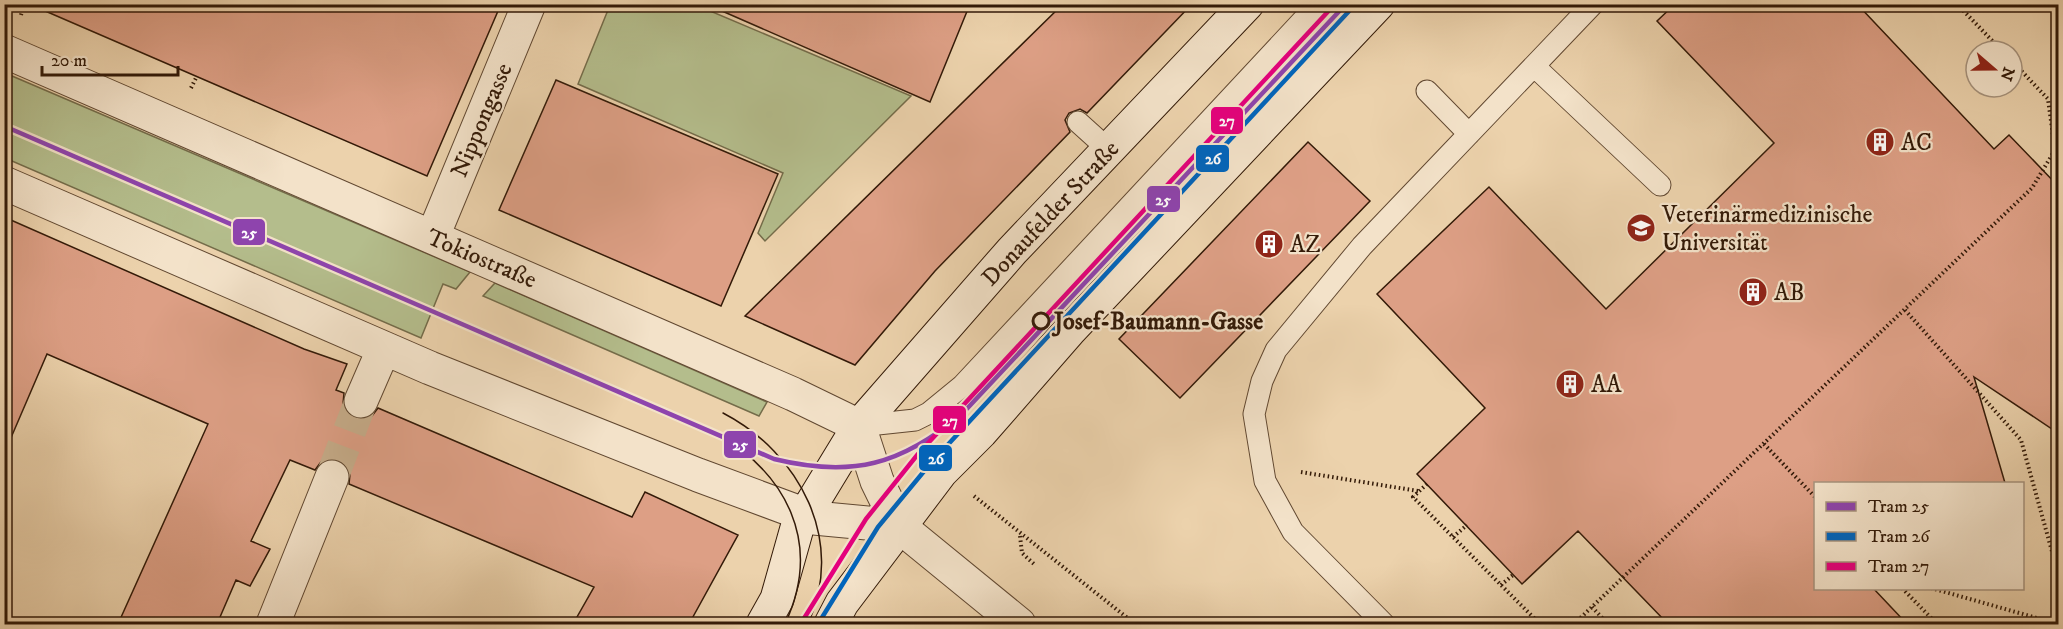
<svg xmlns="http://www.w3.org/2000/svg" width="2063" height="629" font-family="'IM FELL DW Pica',serif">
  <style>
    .green { fill: #b4bd8c; stroke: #746c4a; stroke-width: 1.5 }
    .building { fill: #dd9f85; stroke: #331a08; stroke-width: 1.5 }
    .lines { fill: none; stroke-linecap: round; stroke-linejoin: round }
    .minor-tunnel { stroke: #c7ad8b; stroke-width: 33; stroke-dasharray: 33 16; stroke-linecap: butt }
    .service-casing { stroke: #614831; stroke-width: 23 }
    .minor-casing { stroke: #614831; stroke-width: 35 }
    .tertiary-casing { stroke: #614831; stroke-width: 35 }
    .secondary-casing { stroke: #331a08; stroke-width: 35 }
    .path { stroke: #331a08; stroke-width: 4; stroke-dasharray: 1.5 3; stroke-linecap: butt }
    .service { stroke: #f3e2c9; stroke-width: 21 }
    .minor { stroke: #f3e2c9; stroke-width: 33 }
    .tertiary { stroke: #f3e2c9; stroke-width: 33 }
    .secondary { stroke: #f3e2c9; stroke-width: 33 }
    .tram { stroke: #331a08; stroke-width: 1.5 }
    .tram-1-casing { stroke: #f3e2c9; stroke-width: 9 }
    .tram-2-casing { stroke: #f3e2c9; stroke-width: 9 }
    .tram-3-casing { stroke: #f3e2c9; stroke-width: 9 }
    .tram-1 { stroke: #8e44ad; stroke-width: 4.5 }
    .tram-2 { stroke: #0065bd; stroke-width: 4.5 }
    .tram-3 { stroke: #e5007d; stroke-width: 4.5 }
    .stop-dot { fill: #f3e2c9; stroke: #331a08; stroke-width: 3 }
    .labels { text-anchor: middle; stroke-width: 4.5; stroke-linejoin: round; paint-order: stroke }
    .street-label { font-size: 24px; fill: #331a08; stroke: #f3e2c9 }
    .poi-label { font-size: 24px; fill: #331a08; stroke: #f3e2c9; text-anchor: start }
    .stop-label { font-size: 24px; font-weight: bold; fill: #331a08; stroke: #f3e2c9; text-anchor: start }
    .line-badge { stroke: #f3e2c9; stroke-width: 2 }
    .badge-label { font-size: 16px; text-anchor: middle; font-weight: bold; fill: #fff }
  </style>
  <rect width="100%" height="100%" fill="#ecd2ac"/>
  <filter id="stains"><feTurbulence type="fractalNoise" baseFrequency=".00333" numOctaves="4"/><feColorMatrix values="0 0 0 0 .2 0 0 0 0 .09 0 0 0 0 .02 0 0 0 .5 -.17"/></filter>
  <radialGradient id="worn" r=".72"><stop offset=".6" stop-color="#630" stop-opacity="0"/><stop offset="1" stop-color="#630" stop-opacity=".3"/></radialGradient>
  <path class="green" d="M696,5L911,96L765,241L758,233L783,173L578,84L610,5Z
    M5,73L470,272L456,289L443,284L421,338L5,158Z
    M495,283L767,402L759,416L483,296Z"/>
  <path class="building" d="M29,4H501L427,176Z
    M706,4H970L930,102Z
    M1063,4H1192L1087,113L1080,109L1069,113L1065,120L1070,132L935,271L855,365L745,316Z
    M1675,4H1857L1994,149L2009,135L2058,186V433L1974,377L2005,483H1815V588H1873L1907,624H1668L1578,531L1522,584L1417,474L1485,408L1377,294L1489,187L1606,309L1774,143L1657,21Z
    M556,80L778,174L721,306L499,210Z
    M1308,142L1370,201L1180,398L1119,339Z
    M4,217L304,349L347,364L336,390L344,393L343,404L346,412L353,418L363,420L372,416L378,408L632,517L645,492L738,535L689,624H573L594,587L349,484L350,474L347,466L339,460L329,459L321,462L315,470L290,460L251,541L270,549L250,586L236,580L217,624H118L208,424L47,354L4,454Z"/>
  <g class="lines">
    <path class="minor-tunnel" d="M332,477L361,401"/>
    <g class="service-casing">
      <path id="service" d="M1534,66L1660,185
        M1427,91L1469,134
        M1078,122L1109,150
        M859,426L915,420L929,413L962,386L1318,4
        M1384,624L1293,532L1265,481L1254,414L1262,381L1276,350L1362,246L1593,4"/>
    </g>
    <g class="minor-casing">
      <path id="minor" d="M4,51L793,394L859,426L877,481L899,526
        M4,183L430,368L698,475L814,518L899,526
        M433,236L529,4
        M361,401L384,348
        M273,624L332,477"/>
    </g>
    <g class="tertiary-casing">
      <path id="tertiary" d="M899,526L1019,624"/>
    </g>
    <g class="secondary-casing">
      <path id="secondary" d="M763,624L777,599L797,528L859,426L1012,251L1247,4
        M831,624L842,603L941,472L981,432L1070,330L1378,4"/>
    </g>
    <path class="path" d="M1957,4L2002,51
      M21,15L24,5
      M191,88L196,78
      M1905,310L2021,440L2058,573
      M1764,444L1816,498
      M1301,472L1418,491
      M1427,484L1413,497L1540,624
      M974,496L1135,624
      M1020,536L1022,553L1034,564
      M1453,537L1467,525
      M1501,585L1513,575
      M1902,588L1937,624
      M1931,588L2058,624
      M1592,607L1608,624
      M1574,624L2032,188L2055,150L2048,99L2012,61"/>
    <use href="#service" class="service"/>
    <use href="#minor" class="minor"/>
    <use href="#tertiary" class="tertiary"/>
    <use href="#secondary" class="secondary"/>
    <path class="tram" d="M723,413C800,453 846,541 808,624
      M712,431C787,472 823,543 785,624"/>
    <g class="tram-1-casing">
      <path id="tram-1" d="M4,126L774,459C852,478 901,465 962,414L1346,4"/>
    </g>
    <g class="tram-2-casing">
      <path id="tram-2" d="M818,624L878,527L930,464L1351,9"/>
    </g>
    <g class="tram-3-casing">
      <path id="tram-3" d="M803,620L866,519L918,454L1335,4"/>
    </g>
    <use href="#tram-1" class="tram-1"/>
    <use href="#tram-2" class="tram-2"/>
    <use href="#tram-3" class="tram-3"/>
  </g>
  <defs>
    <g id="building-disc" transform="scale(1.5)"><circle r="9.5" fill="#8f2418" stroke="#f3e2c9"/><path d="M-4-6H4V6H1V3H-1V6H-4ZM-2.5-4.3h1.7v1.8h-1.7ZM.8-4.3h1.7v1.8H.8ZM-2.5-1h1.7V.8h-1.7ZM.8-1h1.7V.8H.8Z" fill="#fff"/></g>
    <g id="university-disc" transform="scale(1.5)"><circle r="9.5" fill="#8f2418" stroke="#f3e2c9"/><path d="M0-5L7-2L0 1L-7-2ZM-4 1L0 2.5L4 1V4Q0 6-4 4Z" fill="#fff"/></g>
  </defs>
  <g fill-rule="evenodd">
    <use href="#building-disc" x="1880" y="142"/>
    <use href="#university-disc" x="1641" y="228"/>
    <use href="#building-disc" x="1269" y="244"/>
    <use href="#building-disc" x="1753" y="292"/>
    <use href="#building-disc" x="1570" y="384"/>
  </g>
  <circle class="stop-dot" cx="1041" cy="321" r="8"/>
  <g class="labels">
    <g class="street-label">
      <text transform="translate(481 120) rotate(-67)" y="8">Nippongasse</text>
      <text transform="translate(1050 213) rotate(-47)" y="8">Donaufelder Straße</text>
      <text transform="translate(482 258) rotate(23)" y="8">Tokiostraße</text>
    </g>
    <g class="poi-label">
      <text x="1901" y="150">AC</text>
      <text x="1662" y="222">Veterinärmedizinische<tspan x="1662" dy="28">Universität</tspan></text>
      <text x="1290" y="252">AZ</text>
      <text x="1774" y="300">AB</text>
      <text x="1591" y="392">AA</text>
    </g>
    <g class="stop-label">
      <text x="1054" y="329">Josef-Baumann-Gasse</text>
    </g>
  </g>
  <g class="line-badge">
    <rect x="1210" y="106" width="34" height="29" rx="6" fill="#e5007d"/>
    <rect x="1195" y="144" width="35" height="29" rx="6" fill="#0065bd"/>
    <rect x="1146" y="185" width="35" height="28" rx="6" fill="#8e44ad"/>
    <rect x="232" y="218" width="34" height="28" rx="6" fill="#8e44ad"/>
    <rect x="932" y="405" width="35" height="29" rx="6" fill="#e5007d"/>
    <rect x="723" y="430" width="34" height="29" rx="6" fill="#8e44ad"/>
    <rect x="918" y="444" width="35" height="28" rx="6" fill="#0065bd"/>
  </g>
  <g class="badge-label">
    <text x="1227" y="126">27</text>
    <text x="1213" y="164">26</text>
    <text x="1163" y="205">25</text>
    <text x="249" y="238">25</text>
    <text x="950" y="426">27</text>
    <text x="740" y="450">25</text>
    <text x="936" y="464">26</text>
  </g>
  <rect width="2063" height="629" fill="none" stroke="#ecd2ac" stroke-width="24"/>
  <rect x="6" y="6" width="2051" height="617" fill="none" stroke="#331a08" stroke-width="3"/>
  <rect x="12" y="12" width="2039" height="605" fill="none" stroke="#331a08" stroke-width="1.5"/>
  <rect x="1814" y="482" width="210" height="108" fill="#f3e2c9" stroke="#a6927c" stroke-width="1.5"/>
  <rect x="1826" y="502" width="30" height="9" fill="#8e44ad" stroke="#a6927c" stroke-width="1.5"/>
  <text x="1868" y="512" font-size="18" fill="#331a08">Tram 25</text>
  <rect x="1826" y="532" width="30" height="9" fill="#0065bd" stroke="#a6927c" stroke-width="1.5"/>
  <text x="1868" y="542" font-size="18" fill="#331a08">Tram 26</text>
  <rect x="1826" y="562" width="30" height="9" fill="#e5007d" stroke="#a6927c" stroke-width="1.5"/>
  <text x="1868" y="572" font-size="18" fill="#331a08">Tram 27</text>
  <g transform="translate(1994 69) rotate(110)"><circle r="28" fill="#f3e2c9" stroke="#a6927c" stroke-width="1.5"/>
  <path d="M0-4.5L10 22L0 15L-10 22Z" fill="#8f2418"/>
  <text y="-9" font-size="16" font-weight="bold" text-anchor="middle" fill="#331a08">N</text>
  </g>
  <path d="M42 66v9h136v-9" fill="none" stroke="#331a08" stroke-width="3"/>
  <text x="51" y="66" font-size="18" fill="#331a08" stroke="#f3e2c9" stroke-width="4.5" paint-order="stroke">20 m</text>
  <rect width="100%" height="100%" filter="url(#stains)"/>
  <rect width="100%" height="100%" fill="url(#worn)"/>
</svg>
